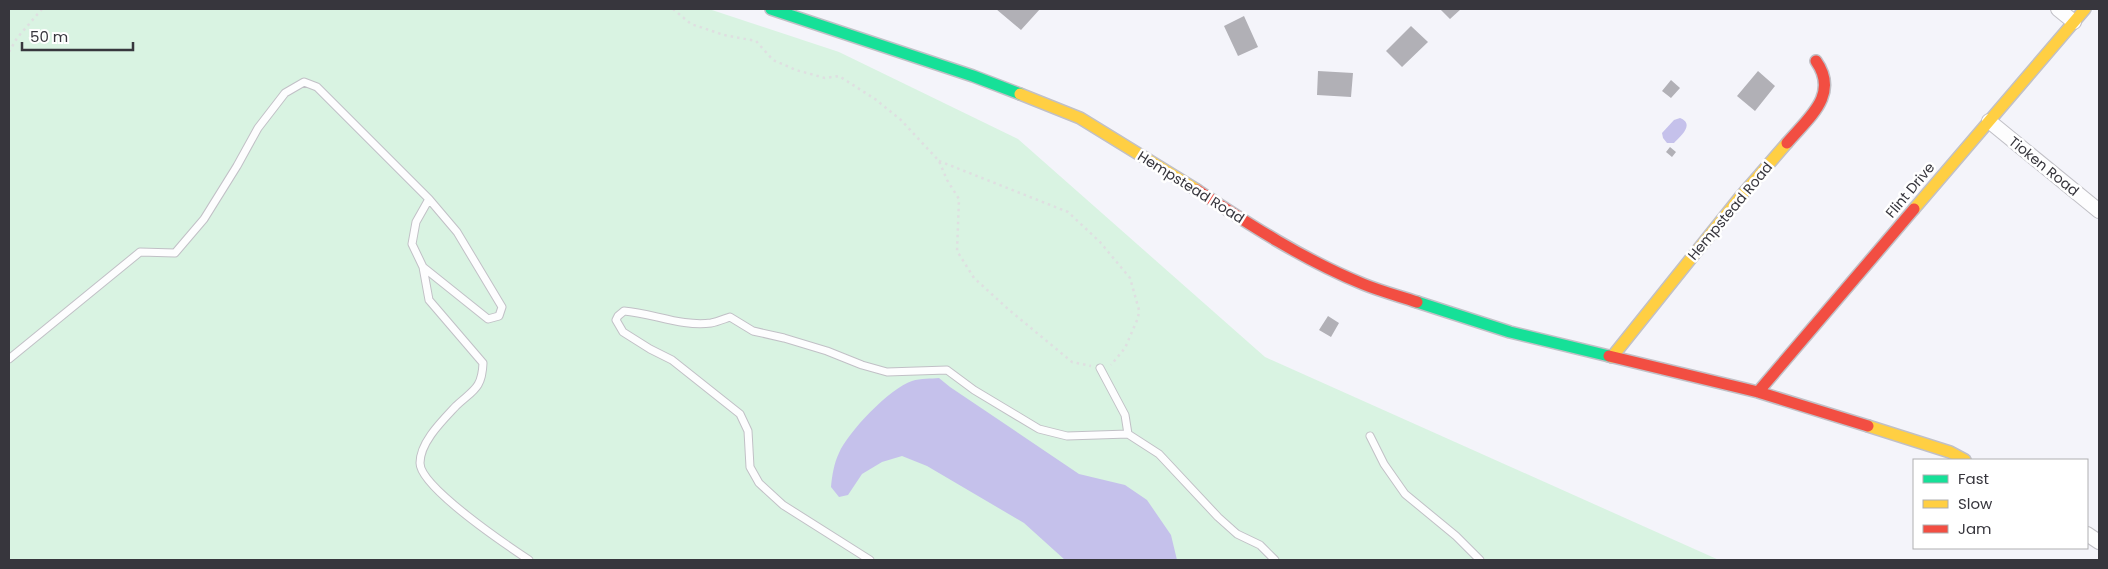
<svg xmlns="http://www.w3.org/2000/svg" width="2108" height="569" font-family="Poppins,sans-serif">
  <style>
    .green { fill: #d9f3e2 }
    .water { fill: #c5c1eb }
    .building { fill: #b1b0b6 }
    .lines { fill: none; stroke-linecap: round; stroke-linejoin: round }
    .lane-casing { stroke: #c1c0c6; stroke-width: 9 }
    .street-casing { stroke: #c1c0c6; stroke-width: 16 }
    .fast-casing { stroke: #c1c0c6; stroke-width: 14 }
    .slow-casing { stroke: #c1c0c6; stroke-width: 14 }
    .jam-casing { stroke: #c1c0c6; stroke-width: 14 }
    .path { stroke: #dfdfe1; stroke-width: 2.5; stroke-dasharray: 2.5 4; stroke-linecap: butt }
    .lane { stroke: #fdfdfe; stroke-width: 7 }
    .street { stroke: #fdfdfe; stroke-width: 14 }
    .fast { stroke: #16e098; stroke-width: 11 }
    .slow { stroke: #ffcf43; stroke-width: 11 }
    .jam { stroke: #f24e42; stroke-width: 11 }
    .labels { text-anchor: middle; stroke-width: 5; stroke-linejoin: round; paint-order: stroke }
    .street-label { font-size: 14px; fill: #37363d; stroke: #fff }
  </style>
  <rect width="100%" height="100%" fill="#f4f4fa"/>
  <path class="green" d="M9,9H709L839,52L1018,139L1265,357L1719,560H9Z"/>
  <path class="water" d="M1680,118C1695,124 1681,136 1674,143H1667L1663,138L1662,133L1674,120Z
    M939,378L950,387L1079,474L1125,485L1147,500L1171,535L1177,560H1065L1024,523L927,466L902,456L882,462L862,474L848,495L839,497L831,487C832,476 834,463 839,453C848,432 890,388 912,381C921,378 931,379 939,378Z"/>
  <path class="building" d="M996,9H1040L1021,30Z
    M1440,9H1461L1450,19Z
    M1244,16L1258,47L1238,56L1224,26Z
    M1411,26L1428,42L1402,67L1386,51Z
    M1318,71L1353,73L1351,97L1317,95Z
    M1758,71L1775,86L1755,111L1737,96Z
    M1671,80L1680,88L1671,98L1662,91Z
    M1670,147L1676,152L1672,157L1666,152Z
    M1328,316L1339,323L1331,337L1319,330Z"/>
  <g class="lines">
    <g class="lane-casing">
      <path id="lane" d="M423,267L429,300L483,363C482,389 473,390 456,406C443,420 420,442 420,463C420,487 508,546 529,560
        M9,359L140,252L175,253L204,219L237,166L258,128L285,93L304,82L317,87L429,199L457,232L502,307L499,316L488,319L423,267L412,244L416,222L429,199
        M1100,368L1125,415L1128,434
        M1370,436L1384,464L1405,494L1456,536L1480,560
        M870,560L783,505L759,483L750,467L748,431L740,414L672,360L650,349L623,332L616,320L618,316L624,311C652,313 682,327 711,323C717,322 724,319 730,317L753,331L784,338L827,351L862,365L887,372L947,370L974,390L1039,429L1067,436L1128,434L1159,454L1218,517L1237,534L1260,545L1275,560"/>
    </g>
    <g class="street-casing">
      <path id="street" d="M2058,9L2074,22
        M1989,121L2099,211
        M2087,534L2099,542"/>
    </g>
    <g class="fast-casing">
      <path id="fast" d="M771,9L973,76L1020,94
        M1417,302L1510,332L1609,356"/>
    </g>
    <g class="slow-casing">
      <path id="slow" d="M1020,94L1080,118L1197,190
        M1914,209L2085,9
        M1612,357L1741,196L1787,143
        M1868,426L1950,452L1965,460"/>
    </g>
    <g class="jam-casing">
      <path id="jam" d="M1787,143C1808,118 1840,95 1816,61
        M1197,190C1250,225 1304,260 1363,284C1380,291 1399,296 1417,302
        M1609,356L1758,392L1868,426
        M1758,392L1914,209"/>
    </g>
    <path class="path" d="M673,9L691,24L724,35L756,41L773,60L796,70L825,78L839,76L875,99L901,120L939,161L947,180L959,199L957,251L974,278L1008,309L1072,362L1091,366
      M9,52L17,38L42,9
      M939,161L1068,212L1100,242L1130,278L1139,310L1138,318L1125,348L1111,365"/>
    <use href="#lane" class="lane"/>
    <use href="#street" class="street"/>
    <use href="#fast" class="fast"/>
    <use href="#slow" class="slow"/>
    <use href="#jam" class="jam"/>
  </g>
  <g class="labels">
    <g class="street-label">
      <text transform="translate(2044 166) rotate(39)" y="5">Tioken Road</text>
      <text transform="translate(1191 187) rotate(32)" y="5">Hempstead Road</text>
      <text transform="translate(1910 190) rotate(-50)" y="5">Flint Drive</text>
      <text transform="translate(1730 211) rotate(-50)" y="5">Hempstead Road</text>
    </g>
  </g>
  <rect width="2108" height="569" fill="none" stroke="#37363d" stroke-width="20"/>
  <rect x="1913" y="459" width="175" height="90" fill="#ffffff" stroke="#afafb1"/>
  <rect x="1923" y="475" width="25" height="8" fill="#16e098" stroke="#afafb1"/>
  <text x="1958" y="484" font-size="15" fill="#37363d">Fast</text>
  <rect x="1923" y="500" width="25" height="8" fill="#ffcf43" stroke="#afafb1"/>
  <text x="1958" y="509" font-size="15" fill="#37363d">Slow</text>
  <rect x="1923" y="525" width="25" height="8" fill="#f24e42" stroke="#afafb1"/>
  <text x="1958" y="534" font-size="15" fill="#37363d">Jam</text>
  <path d="M22 42v8h111v-8" fill="none" stroke="#37363d" stroke-width="2.5"/>
  <text x="30" y="42" font-size="15" fill="#37363d" stroke="#ffffff" stroke-width="4" paint-order="stroke">50 m</text>
</svg>
